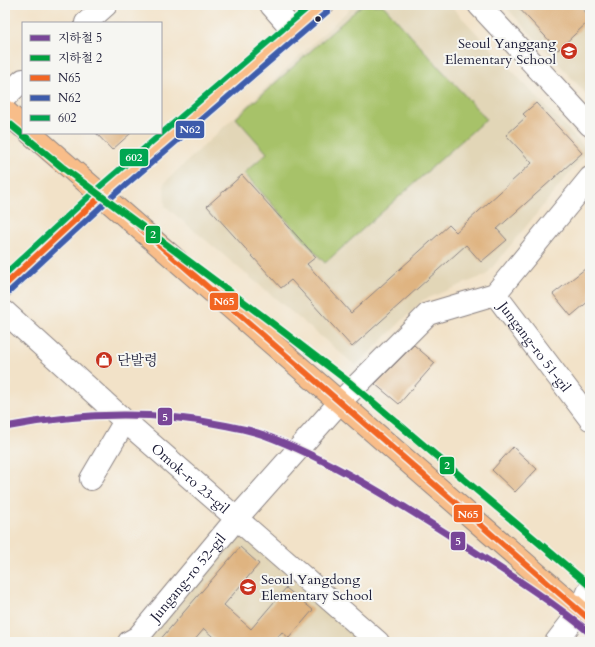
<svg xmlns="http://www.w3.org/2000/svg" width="595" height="647" font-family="Cardo,'Noto Serif KR',serif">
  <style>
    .built { fill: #e2d6b7 }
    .green { fill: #a7c269; stroke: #647252 }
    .building { fill: #dfb481 }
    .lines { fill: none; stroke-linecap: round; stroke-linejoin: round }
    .minor-casing { stroke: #8a8282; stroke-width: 24 }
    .major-casing { stroke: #8a8282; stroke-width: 24 }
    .minor { stroke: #fff; stroke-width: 22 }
    .major { stroke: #f8bd89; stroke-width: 22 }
    .bus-1-casing { stroke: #f6f6f2; stroke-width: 9 }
    .bus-2-casing { stroke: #f6f6f2; stroke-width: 9 }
    .bus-3-casing { stroke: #f6f6f2; stroke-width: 9 }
    .bus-1 { stroke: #f26522; stroke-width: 6 }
    .bus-2 { stroke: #3d5bab; stroke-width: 6 }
    .bus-3 { stroke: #00a651; stroke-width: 6 }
    .metro-1-casing { stroke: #f6f6f2; stroke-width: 10 }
    .metro-2-casing { stroke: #f6f6f2; stroke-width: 10 }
    .metro-1 { stroke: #794698; stroke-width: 7 }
    .metro-2 { stroke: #00a23f; stroke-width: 7 }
    .bus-dot { fill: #22223b; stroke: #f6f6f2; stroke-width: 1.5 }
    .labels { text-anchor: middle; stroke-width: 4; stroke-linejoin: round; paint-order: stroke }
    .poi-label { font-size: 14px; fill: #22223b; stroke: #f6f6f2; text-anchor: start }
    .street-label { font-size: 14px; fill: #22223b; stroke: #f6f6f2 }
    .line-badge { stroke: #f6f6f2; stroke-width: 1.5 }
    .badge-label { font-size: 11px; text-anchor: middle; font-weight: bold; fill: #fff }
  </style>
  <rect width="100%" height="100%" fill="#f6f6f2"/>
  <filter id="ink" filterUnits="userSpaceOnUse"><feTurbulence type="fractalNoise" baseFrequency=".025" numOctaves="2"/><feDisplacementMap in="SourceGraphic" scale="8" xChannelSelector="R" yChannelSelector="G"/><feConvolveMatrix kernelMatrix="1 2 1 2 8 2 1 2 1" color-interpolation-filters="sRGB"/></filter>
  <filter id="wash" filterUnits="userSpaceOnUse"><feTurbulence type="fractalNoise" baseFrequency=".012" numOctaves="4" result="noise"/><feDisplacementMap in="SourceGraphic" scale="16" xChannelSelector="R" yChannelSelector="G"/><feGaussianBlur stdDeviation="0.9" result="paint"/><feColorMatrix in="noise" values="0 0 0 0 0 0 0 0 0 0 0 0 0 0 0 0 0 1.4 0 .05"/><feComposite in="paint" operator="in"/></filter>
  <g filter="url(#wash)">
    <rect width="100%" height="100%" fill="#f2e2c8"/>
    <path class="built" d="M354,5H450L588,151L486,275L423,300L356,366L165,206L164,183Z
      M504,5H590V98Z
      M240,533L365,642H147Z"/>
    <path class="green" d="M362,5H383L486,119L325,263L244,173L267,153L236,118Z"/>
    <g id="blocks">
      <path class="building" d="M516,5H579L590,17V20L558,50Z
        M536,103L582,153L497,229L507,240L481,262L466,245L352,347L291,280L281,288L207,206L242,175L316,257L307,264L351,313L449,225L456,232L532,163L506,135L526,117L523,114Z
        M96,133H131L112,150Z
        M590,265V300L571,316L553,294Z
        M414,345L435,363L399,404L375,384Z
        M513,447L537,469L515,492L492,470Z
        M240,547L259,564L224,605L251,629L286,588L313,610L289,638L282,632L273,642H219L204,629L193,642H158Z"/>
    </g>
  </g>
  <g filter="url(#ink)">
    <use href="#blocks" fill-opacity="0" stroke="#8a8282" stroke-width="1"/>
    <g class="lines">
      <g class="minor-casing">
        <g id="minor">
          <path d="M271,5L293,30"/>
          <path d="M479,5L590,125"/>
          <path d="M86,23L106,5"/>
          <path d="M5,97L23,80"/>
          <path id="s1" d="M495,294L590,419"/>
          <path id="s2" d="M5,312L125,421L378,642"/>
          <path d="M91,479L125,421"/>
          <path id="s3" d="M129,642L138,637L237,518L340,402L428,314L495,294L590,178"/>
          <path d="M556,642L580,611L590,588"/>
        </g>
      </g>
      <g class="major-casing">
        <path id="major" d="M5,111L23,127
          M30,133L590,620
          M5,285L102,195L323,5"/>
      </g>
      <use href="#minor" class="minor"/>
      <use href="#major" class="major"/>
      <g class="bus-1-casing">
        <path id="bus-1" d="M102,195L590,620
          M5,285L102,195"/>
      </g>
      <g class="bus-2-casing">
        <path id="bus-2" d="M10,291L107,201L328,11"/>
      </g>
      <g class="bus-3-casing">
        <path id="bus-3" d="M5,274L97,189L311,5"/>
      </g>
      <use href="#bus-1" class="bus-1"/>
      <use href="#bus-2" class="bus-2"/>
      <use href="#bus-3" class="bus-3"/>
      <g class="metro-1-casing">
        <path id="metro-1" d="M5,427C78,413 151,410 223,425C237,428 251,430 264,435C329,459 394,500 452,537C499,568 547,597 590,633"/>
      </g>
      <g class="metro-2-casing">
        <path id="metro-2" d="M5,120L62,167L264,317L349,382L590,586"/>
      </g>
      <use href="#metro-1" class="metro-1"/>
      <use href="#metro-2" class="metro-2"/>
    </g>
  </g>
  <defs>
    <g id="school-disc" transform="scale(0.9)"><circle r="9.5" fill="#c8321e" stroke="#f6f6f2"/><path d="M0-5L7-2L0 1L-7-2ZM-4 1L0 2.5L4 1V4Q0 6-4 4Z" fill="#fff"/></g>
    <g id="shop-disc" transform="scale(0.9)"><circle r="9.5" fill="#c8321e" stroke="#f6f6f2"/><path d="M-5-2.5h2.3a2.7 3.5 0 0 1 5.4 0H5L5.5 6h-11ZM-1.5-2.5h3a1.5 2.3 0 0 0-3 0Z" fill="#fff"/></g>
  </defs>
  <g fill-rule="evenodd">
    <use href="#school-disc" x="569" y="51"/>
    <use href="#shop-disc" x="104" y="360"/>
    <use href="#school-disc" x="248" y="587"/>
  </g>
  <circle class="bus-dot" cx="318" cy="19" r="3.5"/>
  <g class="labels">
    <g class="poi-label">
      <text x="556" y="48" text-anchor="end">Seoul Yanggang<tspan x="556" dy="16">Elementary School</tspan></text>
      <text x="117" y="365">단발령</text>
      <text x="261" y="584">Seoul Yangdong<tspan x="261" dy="16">Elementary School</tspan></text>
    </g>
    <g class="street-label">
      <text dy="5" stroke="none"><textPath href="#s1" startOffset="66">Jungang-ro 51-gil</textPath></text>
      <text dy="5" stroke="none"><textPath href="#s2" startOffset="249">Omok-ro 23-gil</textPath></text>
      <text dy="5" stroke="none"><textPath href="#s3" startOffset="88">Jungang-ro 52-gil</textPath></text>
    </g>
  </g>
  <g class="line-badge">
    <rect x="175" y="120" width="30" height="19" rx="4" fill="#3d5bab"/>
    <rect x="119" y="148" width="30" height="19" rx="4" fill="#00a651"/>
    <rect x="145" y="225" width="16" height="19" rx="4" fill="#00a23f"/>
    <rect x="209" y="292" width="30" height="19" rx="4" fill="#f26522"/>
    <rect x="157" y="407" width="16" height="19" rx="4" fill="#794698"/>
    <rect x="439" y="456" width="16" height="19" rx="4" fill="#00a23f"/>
    <rect x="453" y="504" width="30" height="19" rx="4" fill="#f26522"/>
    <rect x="450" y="531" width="16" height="20" rx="4" fill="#794698"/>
  </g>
  <g class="badge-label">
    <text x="190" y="133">N62</text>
    <text x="134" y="161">602</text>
    <text x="153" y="238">2</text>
    <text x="224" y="305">N65</text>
    <text x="165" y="421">5</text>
    <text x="447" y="469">2</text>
    <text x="468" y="518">N65</text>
    <text x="458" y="545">5</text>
  </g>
  <rect width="595" height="647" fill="none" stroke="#f6f6f2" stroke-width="20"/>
  <rect x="22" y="22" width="140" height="112" fill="#f6f6f2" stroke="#a1a1a9"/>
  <rect x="30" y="35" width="20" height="6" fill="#794698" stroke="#a1a1a9"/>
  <text x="58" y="42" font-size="12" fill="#22223b">지하철 5</text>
  <rect x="30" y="55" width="20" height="6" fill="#00a23f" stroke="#a1a1a9"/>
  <text x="58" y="62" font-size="12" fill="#22223b">지하철 2</text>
  <rect x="30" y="75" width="20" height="6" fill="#f26522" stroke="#a1a1a9"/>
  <text x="58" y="82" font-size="12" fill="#22223b">N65</text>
  <rect x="30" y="95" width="20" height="6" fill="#3d5bab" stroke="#a1a1a9"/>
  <text x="58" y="102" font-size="12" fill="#22223b">N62</text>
  <rect x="30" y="115" width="20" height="6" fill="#00a651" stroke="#a1a1a9"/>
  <text x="58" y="122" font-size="12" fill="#22223b">602</text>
</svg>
